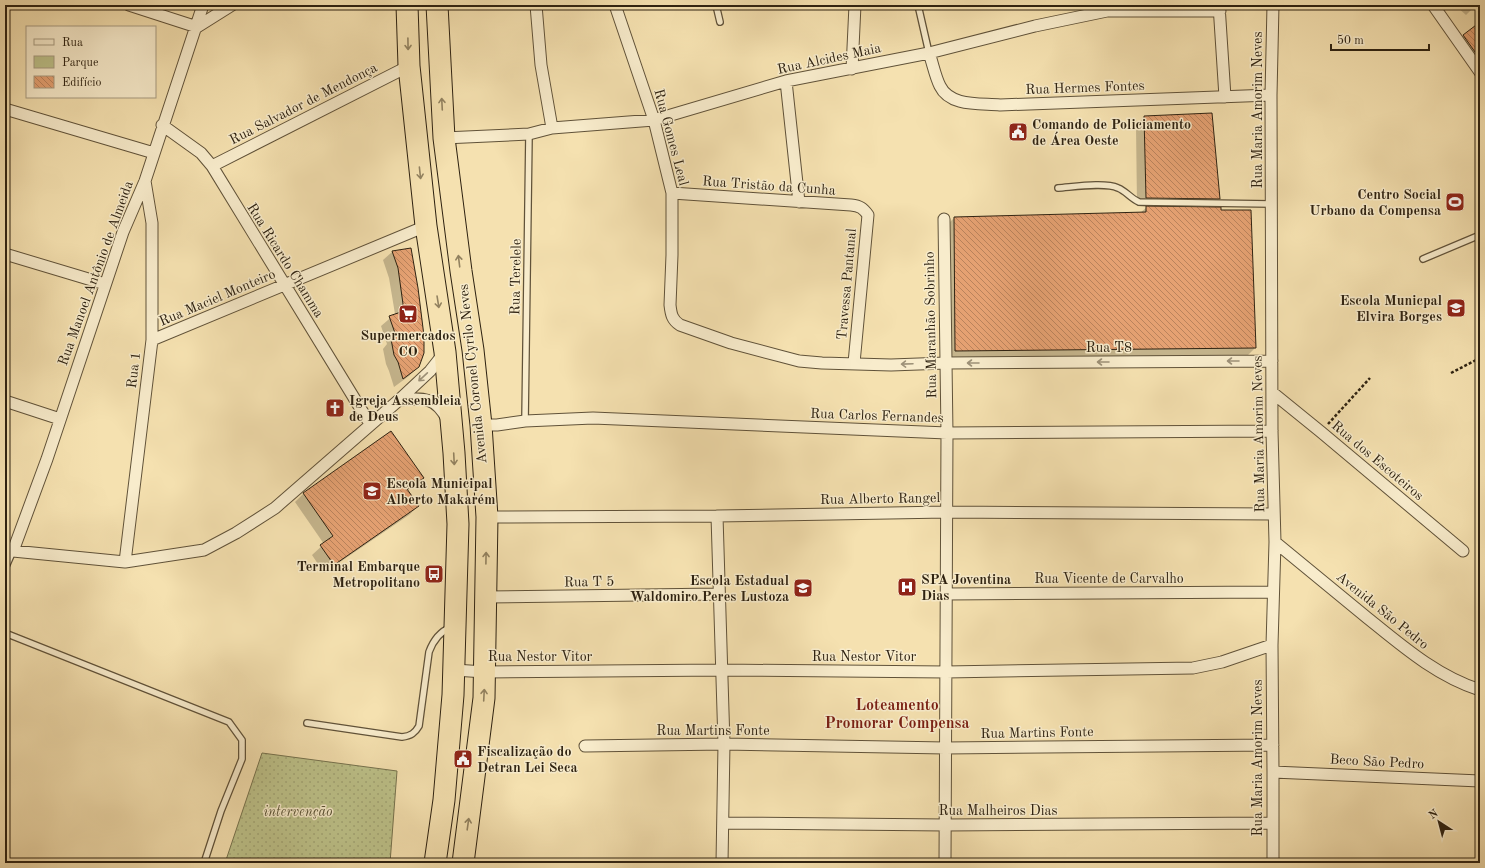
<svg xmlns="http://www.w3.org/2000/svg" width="1485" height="868" font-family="'Old Standard TT',serif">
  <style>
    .green { fill: url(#green-dots); stroke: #76724e }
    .shadow { fill: #0003 }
    .building { fill: url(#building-back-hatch); stroke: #2e2211 }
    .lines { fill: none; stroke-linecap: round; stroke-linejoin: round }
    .lane-casing { stroke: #605239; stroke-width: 8 }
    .street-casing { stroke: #605239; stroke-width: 13 }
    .highway-casing { stroke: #2e2211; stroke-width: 23 }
    .path { stroke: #2e2211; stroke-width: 2.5; stroke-dasharray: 3 2; stroke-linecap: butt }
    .lane { stroke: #f8eccc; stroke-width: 5.5 }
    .street { stroke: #f8eccc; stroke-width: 11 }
    .highway { stroke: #f5e1b0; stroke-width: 21 }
    .oneway { stroke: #928260 }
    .oneway2 { stroke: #9d9178 }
    .labels { text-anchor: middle; stroke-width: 3; stroke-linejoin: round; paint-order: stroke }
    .street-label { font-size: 14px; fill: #2e2211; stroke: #f8eccc }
    .poi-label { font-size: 14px; font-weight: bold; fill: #2e2211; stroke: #f8eccc; text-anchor: start }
    .park-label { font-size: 14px; font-style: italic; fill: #595235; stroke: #f8eccc }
    .quarter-label { font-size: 16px; font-weight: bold; fill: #7a1f14; stroke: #f8eccc }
  </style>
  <defs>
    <pattern id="green-dots" width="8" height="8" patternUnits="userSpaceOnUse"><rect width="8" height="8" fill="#bdc28a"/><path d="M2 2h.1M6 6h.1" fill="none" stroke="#a3a676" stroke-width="1.8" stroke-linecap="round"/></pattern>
    <pattern id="building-back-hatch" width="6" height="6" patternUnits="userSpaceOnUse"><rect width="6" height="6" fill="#e5a172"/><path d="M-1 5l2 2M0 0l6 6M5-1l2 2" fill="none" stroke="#ba835c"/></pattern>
  </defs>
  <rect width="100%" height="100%" fill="#f5e1b0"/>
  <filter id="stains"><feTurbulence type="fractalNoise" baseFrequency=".005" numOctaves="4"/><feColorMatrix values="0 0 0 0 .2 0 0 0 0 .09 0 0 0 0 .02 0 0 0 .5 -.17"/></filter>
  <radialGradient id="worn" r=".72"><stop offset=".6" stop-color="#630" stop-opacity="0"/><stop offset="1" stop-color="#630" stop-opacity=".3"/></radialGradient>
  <path class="green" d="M262,753L397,771L390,863H225Z"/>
  <path class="shadow" d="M1459,5H1476L1466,15L1457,7Z
    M1480,23V52L1470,59L1457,41Z
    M1144,117L1219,199L1209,208L1255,348L1246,357L946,359V226L954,218L1140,213L1147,207L1137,206L1136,126Z
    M410,250L418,367L409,376L394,387L389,371L386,364L383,349L387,344L381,326L395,314L389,278L383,260L392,252Z
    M423,478L407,491L418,506L409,515L324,573L312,555L324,544L295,502L304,493Z"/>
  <path class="building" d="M1480,22V59L1463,35Z
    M1212,113L1220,199L1146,198L1144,116Z
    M1146,206L1221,207V210H1251L1256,348L955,351L954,217L1146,212Z
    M411,248L418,288L424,336V353L419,367L403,379L398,362L394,355L391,339L396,336L389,316L401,312L403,304L398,268L392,251Z
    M391,431L424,478L407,489L419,506L334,565L320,545L333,536L303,493Z"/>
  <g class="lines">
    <g class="lane-casing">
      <path id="lane" d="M716,5L720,22
        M918,5L929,53
        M1058,188C1073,187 1105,182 1118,188C1126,191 1130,198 1139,202L1272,204
        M1423,259L1480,235
        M525,421L529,134
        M5,569L13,551
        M5,633L229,722L242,740V759L221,811L204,863
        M307,723L402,737C411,736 415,733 419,726L429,652C433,641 439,632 451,627"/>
    </g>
    <g class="street-casing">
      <path id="street" d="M129,5L197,27L232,5
        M536,5L541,65L552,128
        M615,5L654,120L672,193V255L670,305C671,314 672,320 680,325L731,343L780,356L799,361L822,363L891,365L946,363L1272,361
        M1219,5L1225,97
        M1273,5L1271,95L1272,431L1275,542L1272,645L1273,772V863
        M1433,5L1480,72
        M929,53C933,64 935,76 940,86C950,107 981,103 1000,105L1271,95
        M852,69L855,5
        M786,81L799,202
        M5,109L154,153
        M162,125L201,153L212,166L370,424
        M444,138L529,134L552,128L654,120L786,81L929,53L1035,26L1107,11H1220
        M212,166L409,66
        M672,193L851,205C860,206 863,208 868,215L854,363
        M944,219L947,433L945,863
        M5,254L105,284
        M152,340L426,226
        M1273,393L1321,432L1463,551
        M399,400C422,398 435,396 447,419
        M5,401L60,419
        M481,425H497L525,421L593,418L947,433L1272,431
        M717,516L724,744L722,863
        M487,517L717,516L946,512L1274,514
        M1275,542C1305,567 1335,591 1365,616C1401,645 1436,676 1480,690
        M5,551H13L125,562L204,550L236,533L275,508L399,400L430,371L445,352
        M13,551L47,459L123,232L145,181L203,5
        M125,562L152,340V223L145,181
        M946,594L1273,592
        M485,597L719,594
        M454,670L485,672L722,670L946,672L1193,668L1222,662L1272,645
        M585,746L724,744L945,748L1273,745
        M1273,772L1480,781
        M723,823L945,825L1272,823"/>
    </g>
    <g class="highway-casing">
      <path id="highway" d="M407,5L409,66L426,226L445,352L454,453L458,524L453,695L444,800L435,863
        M437,5L444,138L461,271L473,350L481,425L487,517L484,698L463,863"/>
    </g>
    <path class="path" d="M1451,373L1480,358
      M1328,424L1370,378"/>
    <use href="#lane" class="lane"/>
    <use href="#street" class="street"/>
    <use href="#highway" class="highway"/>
  </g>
  <defs><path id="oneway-shaft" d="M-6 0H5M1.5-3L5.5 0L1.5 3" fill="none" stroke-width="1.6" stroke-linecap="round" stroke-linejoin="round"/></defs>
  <g class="oneway">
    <use href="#oneway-shaft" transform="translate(408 44) rotate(89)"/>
    <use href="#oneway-shaft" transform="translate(442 104) rotate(-93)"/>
    <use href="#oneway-shaft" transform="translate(420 173) rotate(84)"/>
    <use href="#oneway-shaft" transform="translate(459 261) rotate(-97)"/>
    <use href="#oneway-shaft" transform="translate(438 302) rotate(81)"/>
    <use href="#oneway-shaft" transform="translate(454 459) rotate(87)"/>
    <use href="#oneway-shaft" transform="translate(486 558) rotate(-89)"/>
    <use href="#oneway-shaft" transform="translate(484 695) rotate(-87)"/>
    <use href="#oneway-shaft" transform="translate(468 824) rotate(-82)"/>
  </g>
  <g class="oneway2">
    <use href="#oneway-shaft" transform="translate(1233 361) rotate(180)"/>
    <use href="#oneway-shaft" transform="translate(1103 362) rotate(180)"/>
    <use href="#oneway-shaft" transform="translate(973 363) rotate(180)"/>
    <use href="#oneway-shaft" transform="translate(907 364) rotate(178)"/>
    <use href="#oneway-shaft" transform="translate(423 377) rotate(137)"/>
  </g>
  <defs>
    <g id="civic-square" transform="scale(1)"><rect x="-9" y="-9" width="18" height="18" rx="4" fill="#8f2418" stroke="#f8eccc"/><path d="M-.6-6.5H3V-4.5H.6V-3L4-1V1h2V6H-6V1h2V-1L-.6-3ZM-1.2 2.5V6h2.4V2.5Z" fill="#fff"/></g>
    <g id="stadium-square" transform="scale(1)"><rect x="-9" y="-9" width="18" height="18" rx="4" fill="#8f2418" stroke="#f8eccc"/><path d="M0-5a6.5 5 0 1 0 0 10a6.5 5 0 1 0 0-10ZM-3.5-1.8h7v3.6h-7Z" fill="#fff"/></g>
    <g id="school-square" transform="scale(1)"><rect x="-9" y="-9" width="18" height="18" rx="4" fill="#8f2418" stroke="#f8eccc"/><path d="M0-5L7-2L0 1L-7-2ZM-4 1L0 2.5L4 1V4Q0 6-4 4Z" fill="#fff"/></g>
    <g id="supermarket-square" transform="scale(1)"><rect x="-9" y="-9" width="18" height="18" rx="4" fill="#8f2418" stroke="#f8eccc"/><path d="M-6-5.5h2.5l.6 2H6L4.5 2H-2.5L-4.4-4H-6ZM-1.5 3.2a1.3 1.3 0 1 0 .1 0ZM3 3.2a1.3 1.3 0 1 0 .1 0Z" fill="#fff"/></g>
    <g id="church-square" transform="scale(1)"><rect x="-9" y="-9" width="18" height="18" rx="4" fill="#8f2418" stroke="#f8eccc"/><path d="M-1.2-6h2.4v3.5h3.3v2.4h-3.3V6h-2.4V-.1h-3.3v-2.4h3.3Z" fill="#fff"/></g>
    <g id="bus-square" transform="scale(1)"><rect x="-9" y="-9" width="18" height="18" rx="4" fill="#8f2418" stroke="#f8eccc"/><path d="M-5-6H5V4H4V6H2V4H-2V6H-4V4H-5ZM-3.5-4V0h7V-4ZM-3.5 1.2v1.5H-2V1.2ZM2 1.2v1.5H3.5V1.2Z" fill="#fff"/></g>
    <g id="hospital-square" transform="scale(1)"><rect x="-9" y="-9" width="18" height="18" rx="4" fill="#8f2418" stroke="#f8eccc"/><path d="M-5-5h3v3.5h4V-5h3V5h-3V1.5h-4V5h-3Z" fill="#fff"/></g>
  </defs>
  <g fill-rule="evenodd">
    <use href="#civic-square" x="1018" y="132"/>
    <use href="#stadium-square" x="1455" y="202"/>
    <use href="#school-square" x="1456" y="308"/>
    <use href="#supermarket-square" x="408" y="314"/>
    <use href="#church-square" x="335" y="408"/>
    <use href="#school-square" x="372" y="491"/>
    <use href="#bus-square" x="434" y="574"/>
    <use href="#hospital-square" x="907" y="587"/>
    <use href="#school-square" x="803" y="588"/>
    <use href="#civic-square" x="463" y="759"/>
  </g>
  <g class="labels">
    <g class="street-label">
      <text transform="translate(829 58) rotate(-12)" y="5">Rua Alcides Maia</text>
      <text transform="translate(1085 87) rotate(-2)" y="5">Rua Hermes Fontes</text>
      <text transform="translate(303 103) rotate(-27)" y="5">Rua Salvador de Mendonça</text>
      <text transform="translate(1257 110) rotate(-90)" y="5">Rua Maria Amorim Neves</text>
      <text transform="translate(672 137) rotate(75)" y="5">Rua Gomes Leal</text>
      <text transform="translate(769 185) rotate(4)" y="5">Rua Tristão da Cunha</text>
      <text transform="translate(286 260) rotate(58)" y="5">Rua Ricardo Chamma</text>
      <text transform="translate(95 273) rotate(-70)" y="5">Rua Manoel Antônio de Almeida</text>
      <text transform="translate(515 277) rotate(-89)" y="5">Rua Terelele</text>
      <text transform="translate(846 284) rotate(-85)" y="5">Travessa Pantanal</text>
      <text transform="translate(217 297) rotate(-23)" y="5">Rua Maciel Monteiro</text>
      <text transform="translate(930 325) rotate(-91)" y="5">Rua Maranhão Sobrinho</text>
      <text x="1109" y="352">Rua T8</text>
      <text transform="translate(133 370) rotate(-83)" y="5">Rua 1</text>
      <text transform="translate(472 374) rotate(-96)" y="5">Avenida Coronel Cyrilo Neves</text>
      <text transform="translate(877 415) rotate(2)" y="5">Rua Carlos Fernandes</text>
      <text transform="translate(1258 434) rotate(-91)" y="5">Rua Maria Amorim Neves</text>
      <text transform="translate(1378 460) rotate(40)" y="5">Rua dos Escoteiros</text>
      <text transform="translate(880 498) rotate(-1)" y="5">Rua Alberto Rangel</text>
      <text x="1109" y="583">Rua Vicente de Carvalho</text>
      <text transform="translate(589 581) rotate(-1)" y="5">Rua T 5</text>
      <text transform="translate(1383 610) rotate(39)" y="5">Avenida São Pedro</text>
      <text x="540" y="661">Rua Nestor Vitor</text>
      <text x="864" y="661">Rua Nestor Vitor</text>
      <text x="713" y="735">Rua Martins Fonte</text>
      <text transform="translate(1037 732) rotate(-1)" y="5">Rua Martins Fonte</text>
      <text transform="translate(1257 758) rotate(-90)" y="5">Rua Maria Amorim Neves</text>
      <text transform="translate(1377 761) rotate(3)" y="5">Beco São Pedro</text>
      <text x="998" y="815">Rua Malheiros Dias</text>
    </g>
    <g class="poi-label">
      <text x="1032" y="129">Comando de Policiamento<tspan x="1032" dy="16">de Área Oeste</tspan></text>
      <text x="1441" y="199" text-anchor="end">Centro Social<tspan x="1441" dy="16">Urbano da Compensa</tspan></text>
      <text x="1442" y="305" text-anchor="end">Escola Municpal<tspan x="1442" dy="16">Elvira Borges</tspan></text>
      <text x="408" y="340" text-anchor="middle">Supermercados<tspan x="408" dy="16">CO</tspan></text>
      <text x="349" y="405">Igreja Assembleia<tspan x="349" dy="16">de Deus</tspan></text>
      <text x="386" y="488">Escola Municipal<tspan x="386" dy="16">Alberto Makarém</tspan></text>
      <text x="420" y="571" text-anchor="end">Terminal Embarque<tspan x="420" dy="16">Metropolitano</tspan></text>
      <text x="921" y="584">SPA Joventina<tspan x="921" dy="16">Dias</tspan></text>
      <text x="789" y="585" text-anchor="end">Escola Estadual<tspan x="789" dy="16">Waldomiro Peres Lustoza</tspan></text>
      <text x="477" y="756">Fiscalização do<tspan x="477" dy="16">Detran Lei Seca</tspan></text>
    </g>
    <g class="park-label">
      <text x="298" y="816">intervenção</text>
    </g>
    <g class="quarter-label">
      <text x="897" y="710">Loteamento<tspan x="897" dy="18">Promorar Compensa</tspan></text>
    </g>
  </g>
  <rect width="1485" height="868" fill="none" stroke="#f5e1b0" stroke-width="20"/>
  <rect x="6" y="6" width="1473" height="856" fill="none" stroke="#2e2211" stroke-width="2"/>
  <rect x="10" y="10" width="1465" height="848" fill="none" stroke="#2e2211"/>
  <rect x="26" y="26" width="130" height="72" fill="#f8eccc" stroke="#a79b81"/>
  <rect x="34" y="39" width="20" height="6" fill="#f8eccc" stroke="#a79b81"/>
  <text x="62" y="46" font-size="12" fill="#2e2211">Rua</text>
  <rect x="34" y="56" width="20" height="12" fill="#bdc28a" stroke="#a79b81"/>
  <text x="62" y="66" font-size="12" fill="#2e2211">Parque</text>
  <rect x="34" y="76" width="20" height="12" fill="url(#building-back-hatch)" stroke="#a79b81"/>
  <text x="62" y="86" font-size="12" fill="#2e2211">Edifício</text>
  <g transform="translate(1439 822) rotate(324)" stroke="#f8eccc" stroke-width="3" paint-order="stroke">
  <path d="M0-3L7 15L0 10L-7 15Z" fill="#2e2211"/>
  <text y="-6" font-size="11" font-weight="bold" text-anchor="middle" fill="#2e2211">N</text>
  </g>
  <path d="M1331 44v6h98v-6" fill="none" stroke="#2e2211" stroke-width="2"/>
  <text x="1337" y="44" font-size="12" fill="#2e2211" stroke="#f8eccc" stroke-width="3" paint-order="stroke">50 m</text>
  <rect width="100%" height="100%" filter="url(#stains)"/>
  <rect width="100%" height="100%" fill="url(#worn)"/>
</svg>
